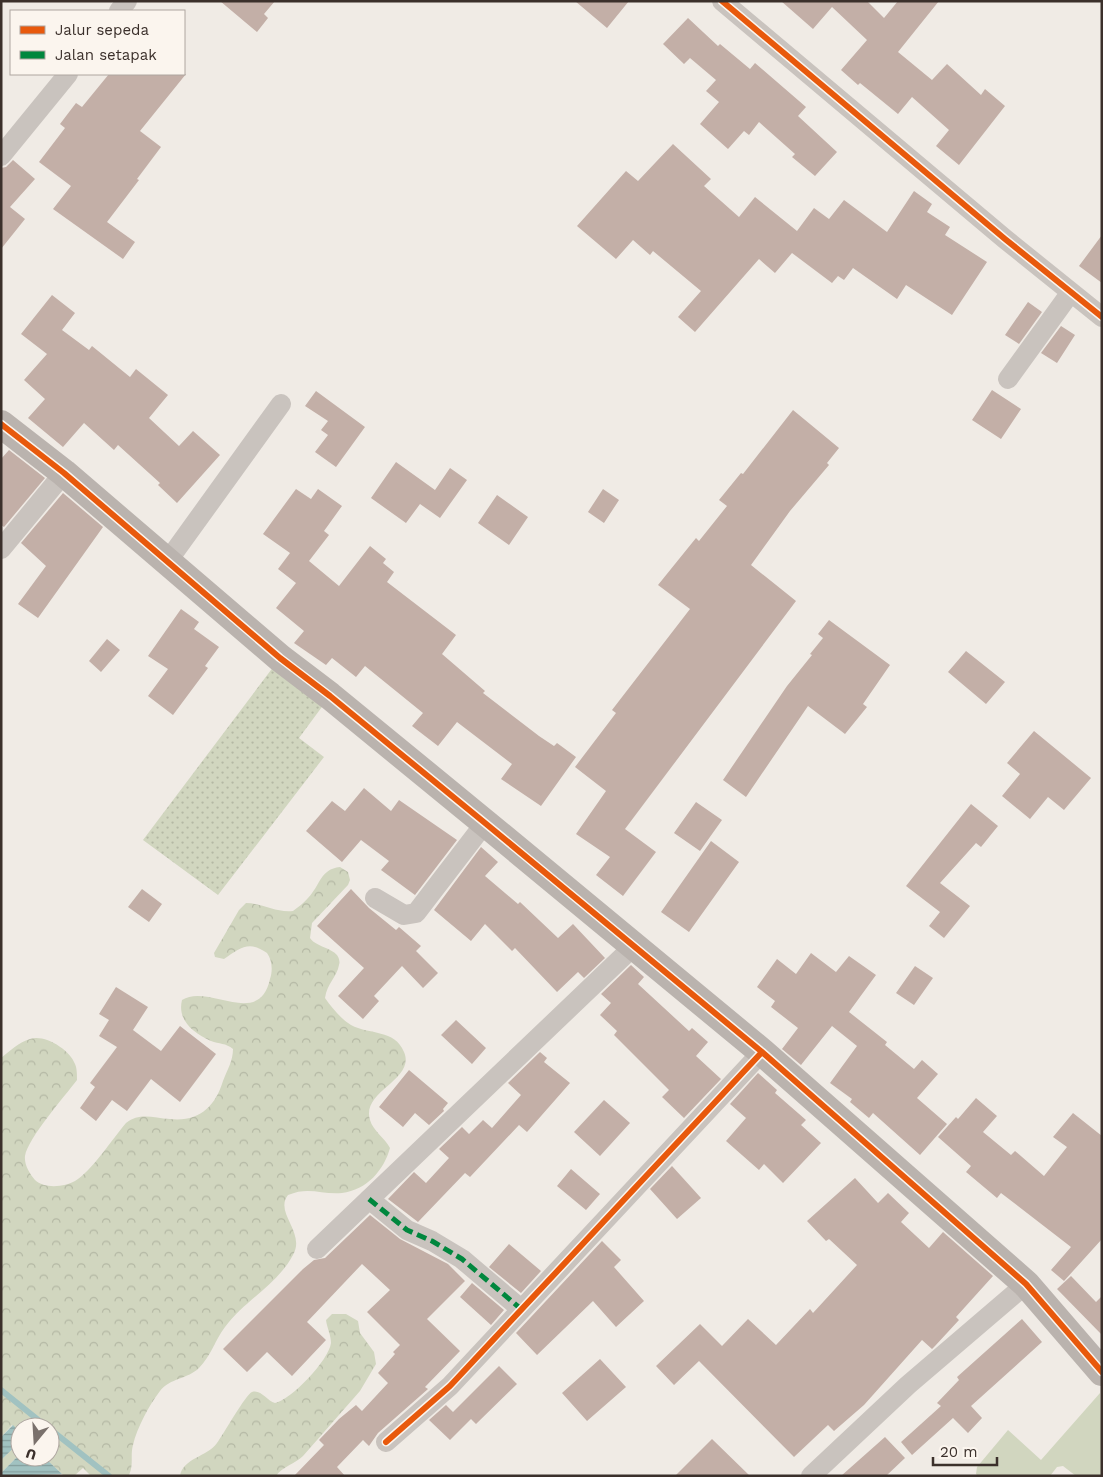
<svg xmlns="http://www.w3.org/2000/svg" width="1103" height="1477" font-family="'Work Sans',sans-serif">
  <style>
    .grass { fill: #d1d6bf }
    .forest { fill: url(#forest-crowns) }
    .park { fill: url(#park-dots) }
    .water { fill: url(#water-rules) }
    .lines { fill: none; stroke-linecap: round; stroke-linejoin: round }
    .stream { stroke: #a1c2c1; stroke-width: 6 }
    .building { fill: #c3afa7 }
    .street { stroke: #c9c3be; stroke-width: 20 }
    .secondary { stroke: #bab3ae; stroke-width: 28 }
    .quiet { stroke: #00873e; stroke-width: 5; stroke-dasharray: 10 5; stroke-linecap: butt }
    .cycleway-casing { stroke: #fbf5ee; stroke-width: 9 }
    .cycleway { stroke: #e8590c; stroke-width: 6 }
  </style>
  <defs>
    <pattern id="forest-crowns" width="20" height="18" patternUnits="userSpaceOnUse" patternTransform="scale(1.25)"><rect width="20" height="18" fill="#d1d6bf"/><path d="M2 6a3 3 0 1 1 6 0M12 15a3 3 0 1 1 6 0" fill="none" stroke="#b4b8a4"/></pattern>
    <pattern id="park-dots" width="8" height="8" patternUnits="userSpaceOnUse" patternTransform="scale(1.25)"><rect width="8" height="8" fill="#d1d6bf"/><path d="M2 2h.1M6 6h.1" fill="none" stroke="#b4b8a4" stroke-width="1.8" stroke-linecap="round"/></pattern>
    <pattern id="water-rules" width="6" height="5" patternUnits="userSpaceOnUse" patternTransform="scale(1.25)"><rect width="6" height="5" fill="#a1c2c1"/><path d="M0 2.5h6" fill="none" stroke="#849e9d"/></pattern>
  </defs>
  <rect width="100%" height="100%" fill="#f0ebe5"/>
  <path class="grass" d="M1100,1393L1102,1476H1076L1063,1466L1057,1467L1050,1476H978L976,1474L977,1467L1008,1430L1041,1460Z
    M20,1442V1454L1,1473V1460Z"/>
  <path class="forest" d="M340,867L348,872L350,880L348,885L312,923L310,938C317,949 343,948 339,965C337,977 327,983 325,998C332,1008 341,1019 351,1025C369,1035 395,1029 404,1052C416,1080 361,1091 370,1120C373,1131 385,1138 390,1148C384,1170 367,1190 342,1193C322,1195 309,1186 288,1195C274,1213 306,1232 293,1255C277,1285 245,1300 225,1327C215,1340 211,1356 199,1368C188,1379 170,1378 160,1391C149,1405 137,1428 133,1445C130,1456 134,1464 129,1475L91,1476L83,1468L74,1476H64L44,1457H50V1427H20V1432L12,1425L1,1437V1058C10,1051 19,1042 30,1039C45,1034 70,1050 75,1064C77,1068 77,1075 77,1080C65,1096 28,1138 25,1156C24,1165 30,1174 35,1180C44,1189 65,1187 75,1181C91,1172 113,1138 126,1123C140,1112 153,1118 170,1119C199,1122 215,1107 223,1081C227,1070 233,1061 233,1049C226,1043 219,1044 211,1041C193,1033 177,1020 182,1000C208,983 259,1029 270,979C273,970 272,960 267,953C249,940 240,948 224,959L215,957L214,953L239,910L246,903C262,903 276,913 293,911C298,907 304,903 308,898C320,886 320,869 340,867Z
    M332,1314H346L358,1321L360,1333L374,1352L376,1364L360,1391L303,1456C295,1464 283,1466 276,1476H180C183,1458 207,1457 217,1443C223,1435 246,1394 252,1392C261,1389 267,1401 275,1403C291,1400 329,1360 331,1343C331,1335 327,1328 326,1320Z"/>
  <path class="park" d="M280,658L330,696L299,738L324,757L218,895L143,840Z"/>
  <path class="water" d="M13,1425L20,1432V1442L1,1460V1437Z
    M20,1454V1457H44L62,1474L1,1476V1473Z"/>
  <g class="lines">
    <path class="stream" d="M1,1390L47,1427
      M50,1429L109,1476"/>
  </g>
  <path class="building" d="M220,1H275L264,14L268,18L257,32Z
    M575,1H629L607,28Z
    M781,1H867L884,18L898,1H939L898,52L932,80L947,64L981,95L985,89L1005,106L959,165L936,146L949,130L912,97L898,114L860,83L858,85L841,70L867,40L832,7L813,29Z
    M688,18L718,46L720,44L750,69L755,63L806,107L798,116L837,152L815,176L792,157L795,154L759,122L749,135L744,131L728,149L700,124L719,102L706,91L716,80L690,58L684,64L663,44Z
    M109,74H186L140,131L161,147L137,179L139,180L107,222L135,242L123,259L53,209L71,186L39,162L65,128L60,124L76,103L82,107Z
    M673,144L711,179L704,186L739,217L755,197L797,231L814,208L829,219L844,200L887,232L914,191L932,204L927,212L950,227L945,235L987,262L952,315L906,285L897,299L853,268L844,280L838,276L832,283L792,253L775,273L759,259L695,332L678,317L701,291L653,251L650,255L633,240L616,259L577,226L626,171L638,181Z
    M13,160L35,179L10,207L25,219L1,249V168L6,167Z
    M1102,235V283L1079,266Z
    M52,295L75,313L62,330L89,350L92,346L130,377L136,369L168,395L149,418L179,446L193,431L220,455L177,503L158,485L160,483L118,445L114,450L84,423L63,447L28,418L45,399L24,380L47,354L21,334Z
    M1028,302L1042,312L1019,344L1005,335Z
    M1061,326L1075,335L1057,363L1041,353Z
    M992,390L1021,409L1001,439L972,420Z
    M316,391L365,427L336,467L315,452L328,435L321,430L328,421L305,406Z
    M793,410L839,448L827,463L829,465L790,511L751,565L796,601L625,829L656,852L623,896L596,875L610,857L576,834L606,791L575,767L616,713L612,710L690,609L658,585L696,538L699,541L727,506L719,500L741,473L743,474Z
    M9,450L45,478L4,527L1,525V459Z
    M396,462L435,490L450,468L467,480L440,518L420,504L406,523L371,498Z
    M296,489L311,499L318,489L342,506L324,531L329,535L309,561L339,586L370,546L386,559L383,563L394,572L387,582L456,635L442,654L485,691L483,693L539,736L554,746L557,743L576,757L541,806L501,779L512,764L457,722L438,746L412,726L423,713L365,666L356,677L332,658L326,665L294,643L304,631L276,608L296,583L278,569L290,553L263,534Z
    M603,489L619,500L604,523L588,512Z
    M63,493L103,527L38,618L18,604L46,566L21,543Z
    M497,495L528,517L509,545L478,523Z
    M181,609L199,622L194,629L219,647L205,666L208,668L173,715L148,696L168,669L148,656Z
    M829,620L890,665L863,704L867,707L845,734L808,706L746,797L723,780L787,686L812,655L810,654L823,638L818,634Z
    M107,639L120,650L101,672L89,661Z
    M966,651L1005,682L986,704L948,672Z
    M1034,731L1091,778L1064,810L1048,797L1030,819L1002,796L1020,774L1007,763Z
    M364,788L391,811L399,800L457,840L415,895L381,870L389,861L361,840L342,862L306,831L332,801L345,811Z
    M696,802L722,820L700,851L674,833Z
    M971,804L998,826L981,847L976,843L940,883L970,906L944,938L929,926L940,912L906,886Z
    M711,841L739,862L689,932L661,912Z
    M481,847L498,862L485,876L518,904L520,902L558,938L573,924L605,958L584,978L578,972L557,992L515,948L512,951L485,924L471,941L434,910Z
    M142,889L162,904L149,922L128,907Z
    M351,889L369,908L396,930L399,927L421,946L416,951L438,973L423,988L402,966L374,996L379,1001L363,1019L338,996L364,968L317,926Z
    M811,953L836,972L849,956L876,975L849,1012L887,1042L885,1045L914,1069L922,1060L938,1074L917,1098L947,1124L920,1155L873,1113L869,1118L850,1102L852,1099L830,1083L857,1046L832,1026L801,1065L782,1049L798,1028L771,1007L775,1001L757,987L777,959L796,974Z
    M631,965L644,977L638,984L689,1031L692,1028L708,1042L696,1056L721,1079L684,1118L662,1097L669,1090L614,1035L617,1031L600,1015L611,1003L601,994Z
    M915,966L933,978L914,1005L896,993Z
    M116,987L148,1007L133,1030L161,1051L180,1026L216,1054L180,1102L151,1079L127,1111L112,1100L96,1121L80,1108L95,1087L90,1083L117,1047L99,1036L109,1020L99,1014Z
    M456,1020L486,1048L472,1064L441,1035Z
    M540,1052L547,1058L544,1062L570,1083L527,1132L519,1125L470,1177L465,1173L418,1222L388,1199L414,1172L426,1183L449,1158L439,1149L462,1127L469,1134L483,1120L492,1128L521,1095L508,1083Z
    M409,1070L448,1103L443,1109L444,1111L429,1125L415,1113L403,1127L379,1107Z
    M758,1073L777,1090L775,1093L806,1120L801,1125L821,1143L783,1183L764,1164L759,1170L726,1141L746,1118L730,1104Z
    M976,1098L997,1116L983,1132L1011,1155L1015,1151L1044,1176L1067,1147L1053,1137L1073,1113L1102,1136V1239L1064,1281L1051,1270L1071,1247L1001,1193L997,1198L966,1172L971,1166L938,1137L956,1117L958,1119Z
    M604,1100L630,1123L600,1156L574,1132Z
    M672,1166L701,1198L677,1219L650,1189Z
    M571,1169L600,1194L586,1210L557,1186Z
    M855,1178L878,1203L888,1193L909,1213L901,1222L929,1248L943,1232L993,1276L956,1317L959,1320L935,1346L932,1349L922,1340L864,1405L834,1431L828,1425L794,1457L699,1361L674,1385L656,1366L700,1324L722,1346L748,1319L776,1345L810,1309L813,1313L857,1265L829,1239L826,1241L807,1221Z
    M370,1215L400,1239L448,1264L465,1281L427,1319L460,1351L425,1387L428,1389L378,1433L369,1446L363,1440L337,1467L345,1476H294L324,1445L319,1440L339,1419L356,1405L362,1411L388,1383L378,1373L395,1354L393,1352L400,1345L367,1312L390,1290L362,1264L307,1322L326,1340L292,1376L267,1352L247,1372L223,1349L303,1269L314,1260L325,1258Z
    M602,1241L621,1260L614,1267L644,1301L616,1327L593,1301L537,1355L516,1333Z
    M509,1244L541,1271L521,1293L489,1267Z
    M1071,1276L1096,1302L1102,1296V1335L1057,1289Z
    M472,1283L504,1310L491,1325L460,1297Z
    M1022,1319L1042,1342L971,1406L982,1418L968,1433L953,1418L912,1455L901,1442L941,1406L937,1403L959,1380L957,1377Z
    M600,1359L626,1387L587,1421L562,1393Z
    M499,1366L517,1384L476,1424L471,1419L450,1440L429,1420L446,1405L453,1412Z
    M885,1437L905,1458L886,1476H841Z
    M712,1439L750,1476H675Z"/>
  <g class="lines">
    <path class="street" d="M722,1L1005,239L1102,317
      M119,11L127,1
      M1,156L68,74
      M1008,379L1071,292
      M1,549L64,473
      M167,562L281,404
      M375,898L404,915L416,913L485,823
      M369,1199L407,1230L432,1241L462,1259L521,1309
      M317,1249L634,946
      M386,1442L450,1386L762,1052
      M811,1476L908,1385L1026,1284"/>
    <path class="secondary" d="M1,424L64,473L280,658L330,696L485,823L762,1052L1026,1284L1102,1372"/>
    <path class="quiet" d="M369,1199L407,1230L432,1241L462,1259L521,1309"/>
    <g class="cycleway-casing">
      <path id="cycleway" d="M722,1L1005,239L1102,317
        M1,424L64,473L280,658L330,696L485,823L762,1052L1026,1284L1102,1372
        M386,1442L450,1386L762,1052"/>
    </g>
    <use href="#cycleway" class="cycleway"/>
  </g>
  <rect width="1103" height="1477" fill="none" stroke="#3b302b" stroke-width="5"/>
  <rect x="10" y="10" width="175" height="65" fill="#fbf5ee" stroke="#aea6a0"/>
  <rect x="20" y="26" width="25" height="8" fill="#e8590c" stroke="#aea6a0"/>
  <text x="55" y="35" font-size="15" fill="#3b302b">Jalur sepeda</text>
  <rect x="20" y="51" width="25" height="8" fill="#00873e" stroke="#aea6a0"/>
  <text x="55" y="60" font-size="15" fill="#3b302b">Jalan setapak</text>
  <g transform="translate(35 1442) rotate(198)"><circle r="24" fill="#fbf5ee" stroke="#aea6a0"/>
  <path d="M0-4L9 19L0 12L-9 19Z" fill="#7a716c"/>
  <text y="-8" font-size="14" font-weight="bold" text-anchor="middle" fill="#3b302b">U</text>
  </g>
  <path d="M933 1457v8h64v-8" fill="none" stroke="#3b302b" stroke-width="2.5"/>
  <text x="940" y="1457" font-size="15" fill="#3b302b" stroke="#fbf5ee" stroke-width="4" paint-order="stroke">20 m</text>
</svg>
